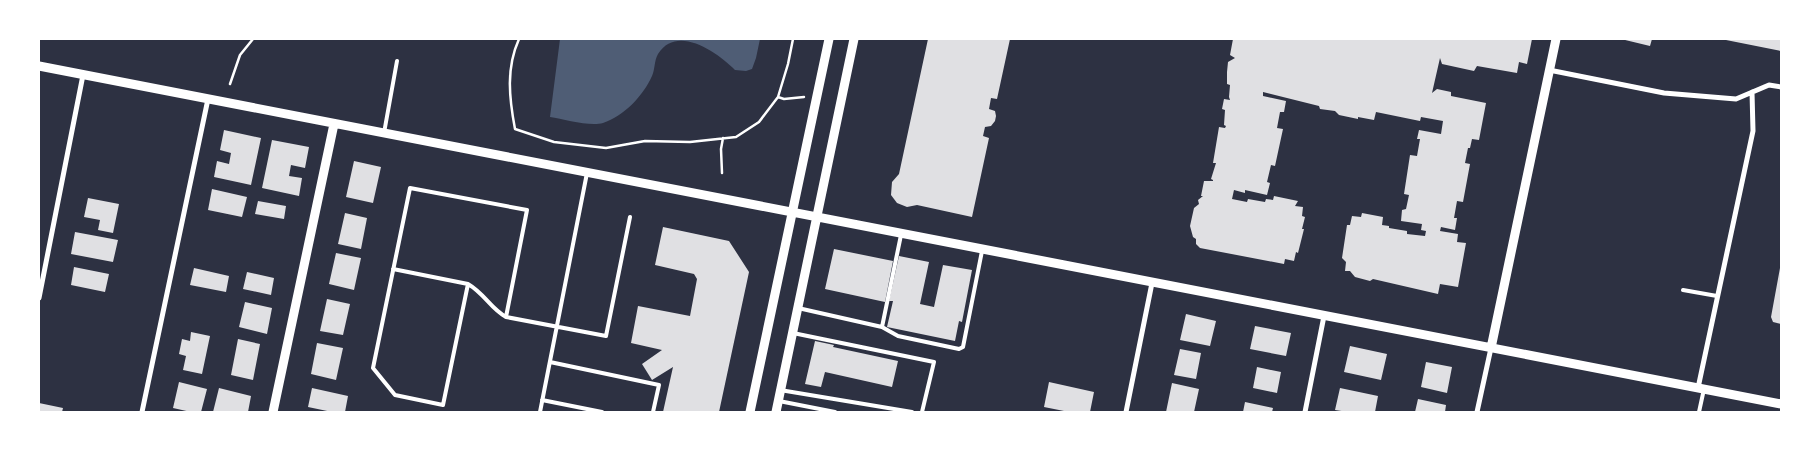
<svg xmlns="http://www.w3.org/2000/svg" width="1820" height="451" font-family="Raleway,sans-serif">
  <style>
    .water { fill: #4f5d75 }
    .building { fill: #e0e0e3 }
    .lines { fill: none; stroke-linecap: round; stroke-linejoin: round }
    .path { stroke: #fff; stroke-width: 2.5 }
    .service { stroke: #fff; stroke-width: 4 }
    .minor { stroke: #fff; stroke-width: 5 }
    .tertiary { stroke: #fff; stroke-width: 9 }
  </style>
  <rect width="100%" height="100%" fill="#2d3142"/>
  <path class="water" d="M560,39H760L756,58L752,69L746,71L735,70C717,52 677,24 658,54C654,61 655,70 652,76C643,96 624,116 603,123C590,127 564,119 550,117Z"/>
  <path class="building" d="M928,39H1010L997,99L991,98L989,109L995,111L996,116L995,121L991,126L985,127L983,136L989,138L972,217L917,205L907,207L897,203L891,195L892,182L899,174Z
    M1233,39H1532L1527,64L1519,62L1517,73L1477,66L1474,71L1442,64L1440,58L1432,93L1437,89L1451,92V96L1486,103L1479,140L1472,139L1470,148H1468L1465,163L1470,164L1463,202L1457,201L1454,218H1457L1455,230L1441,227L1440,231L1458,234L1457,242L1466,243L1458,287L1440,284L1438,294L1373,279L1370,281L1355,277L1350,271H1345L1346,262L1342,258L1347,225H1350L1352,216L1361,217L1362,213L1383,217L1382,225L1389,226V228L1407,231V234L1425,236L1426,231L1421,230L1422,224L1401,221L1402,210L1406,209L1409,195L1404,194L1410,155L1417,156L1420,139H1417L1419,130L1441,134L1443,121L1421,117L1420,121L1376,112L1374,120L1358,117V119L1339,115L1335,111L1320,109L1319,106L1263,92V96L1286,101L1284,112H1280L1277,128L1283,129L1275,166L1271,165L1267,182L1270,183L1267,195L1245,190V193L1234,190L1232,199L1247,202L1248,199L1265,202L1266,199L1273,200L1274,196L1298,201L1295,206L1303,207L1302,216L1305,217L1302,229H1304L1298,253L1296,252L1294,261L1285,259L1284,264L1200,248L1196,244V239L1193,237L1190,226L1194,208L1199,204L1198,200L1203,196H1201L1204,181H1213V180L1211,179L1216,163H1213L1219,127L1225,128L1226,126L1224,125L1225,110L1222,109L1224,99L1230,100L1229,97L1230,85L1227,84V72L1228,62L1235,58L1230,55Z
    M1621,39H1652L1650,46Z
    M1726,39H1781V51L1726,40Z
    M224,130L261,138L251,185L214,177L217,161L229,164L231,153L220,150Z
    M272,140L309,147L305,168L291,165L289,176L302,178L299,196L262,188Z
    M354,161L381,167L373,203L346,197Z
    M212,189L247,197L242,217L208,210Z
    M88,198L119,204L113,233L98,230L100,220L84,217Z
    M258,201L286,206L284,219L255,214Z
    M345,213L367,218L361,249L338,244Z
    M663,227L729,241L749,272L719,412H663L673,367L652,380L642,364L662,350L631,343L638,306L690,316L697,279L694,274L655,265Z
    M75,232L118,240L113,262L71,254Z
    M834,249L893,261L885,302L825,289Z
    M336,253L361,258L354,290L329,284Z
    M899,256L929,262L920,304L934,307L943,265L972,270L962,322L959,321L955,341L887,327L893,301H889Z
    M74,267L109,274L105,292L71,285Z
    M194,268L229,276L226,292L190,285Z
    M1780,268H1781V324L1773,322L1771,317Z
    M247,272L274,278L271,295L243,289Z
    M327,299L350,304L343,335L320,331Z
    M245,302L272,308L267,334L239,327Z
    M1186,314L1216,321L1210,346L1180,340Z
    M1255,326L1291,333L1286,356L1250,349Z
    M191,332L210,336L202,374L183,370L186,356L179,354L182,339L190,341Z
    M238,339L260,344L253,380L231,375Z
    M815,341L834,345L833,347L898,361L892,387L825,372L821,387L805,384Z
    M317,343L343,348L336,380L311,374Z
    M1350,346L1387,354L1381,380L1344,372Z
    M1180,349L1201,353L1196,379L1174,375Z
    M1426,362L1452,367L1447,393L1421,387Z
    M1257,367L1281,372L1277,393L1253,388Z
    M179,382L207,389L201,412H191L173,408Z
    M1049,382L1094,392L1090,412H1069L1044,407Z
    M1172,383L1199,389L1194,412H1166Z
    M219,388L251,396L248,412H213Z
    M312,388L348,396L345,412H332L308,407Z
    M1340,388L1378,396L1375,412H1348L1335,410Z
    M1418,399L1446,405L1445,412H1415Z
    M1245,402L1273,408L1272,412H1243Z
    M39,403L63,408L62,412H39Z"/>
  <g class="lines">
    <path class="path" d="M519,39C506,68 509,97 515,129L554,142L606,148L645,141L690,142L736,137L759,122L778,97L788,64L793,39
      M230,84L240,55L253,39
      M778,97L784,99L804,97
      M722,173L721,149L723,138"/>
    <path class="service" d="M384,133L397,61
      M393,269L468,284C485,294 490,308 506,317
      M468,284L443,405L395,395L373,368L410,188L527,210L506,317L606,336L630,217
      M1683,290L1717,296
      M798,308L882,327L898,336L959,349L963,347L982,251
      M882,327L901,235
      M793,333L934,362L922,412
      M550,362L659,385L653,412
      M780,390L912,412
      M542,400L602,412
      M779,401L835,412
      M540,412L587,173
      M1699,412L1704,389"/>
    <path class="minor" d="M1549,70L1664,93L1736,99L1769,85L1781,87
      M39,298L83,75
      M1698,388L1753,131L1752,92
      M142,412L208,99
      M1126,412L1152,283
      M1305,412L1324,316
      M1477,412L1491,348"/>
    <path class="tertiary" d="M39,66L1781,404
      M1491,348L1556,39
      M273,412L334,124
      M750,412L829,39
      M776,412L854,39"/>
  </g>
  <rect width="1820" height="451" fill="none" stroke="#ffffff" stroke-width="80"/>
</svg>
